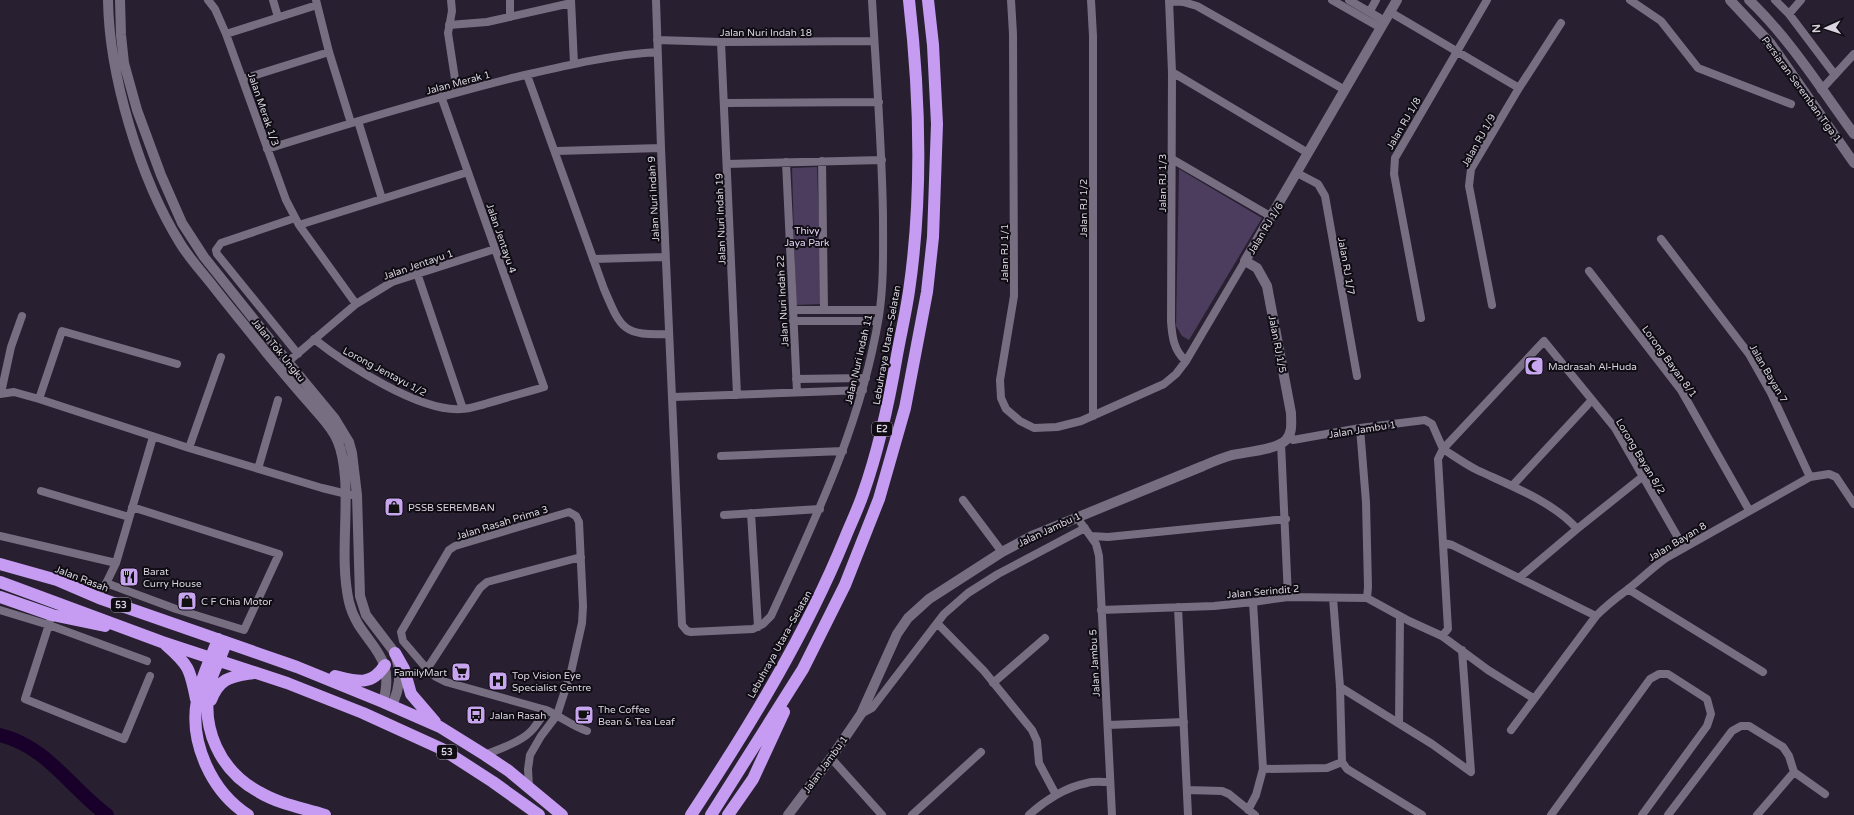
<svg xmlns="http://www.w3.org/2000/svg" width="1854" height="815" font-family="'Varela Round',sans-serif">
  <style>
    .green { fill: #4c3c5d }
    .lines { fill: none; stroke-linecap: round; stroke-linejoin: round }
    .river { stroke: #18002a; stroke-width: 14 }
    .street { stroke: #776e82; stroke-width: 8 }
    .secondary { stroke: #776e82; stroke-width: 10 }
    .highway { stroke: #c69cf2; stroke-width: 12 }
    .labels { text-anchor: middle; stroke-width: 4; stroke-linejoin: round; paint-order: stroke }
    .shield { fill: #0f0c13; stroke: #9c98a2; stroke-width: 1 }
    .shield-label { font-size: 9px; font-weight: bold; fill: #d9d4e0 }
    .street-label { font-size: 10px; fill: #d9d4e0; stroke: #0f0c13 }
    .park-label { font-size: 10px; fill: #e2d3f4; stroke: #0f0c13 }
    .poi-label { font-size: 10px; fill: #d9d4e0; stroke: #0f0c13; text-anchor: start }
  </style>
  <rect width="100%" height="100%" fill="#282031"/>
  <path class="green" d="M817,167L822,304L796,305L792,168Z
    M1179,169L1262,218L1189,340L1182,336L1176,326Z"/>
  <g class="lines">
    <path class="river" d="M0,735C48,747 70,788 107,815"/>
    <path class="street" d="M208,0L215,9L226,34L286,200L299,225L356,304
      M273,0L278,17
      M316,0L329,52L351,123
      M451,0L452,11L448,33L457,92
      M510,0V17
      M571,0L574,64
      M656,0L661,148L682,625L687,631L691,632L753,629L763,624L771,616C816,517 861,425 879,316C884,283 883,250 883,217C882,145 876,72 872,0
      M1011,0L1013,34L1014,296L1000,380L1001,398L1006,409L1020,421L1034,428L1057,427L1081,421L1164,384L1176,374L1186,361L1245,261
      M1091,0L1093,36V416
      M1169,0L1172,72L1171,321C1172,337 1174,351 1186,361
      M1332,0L1381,28
      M1349,0L1385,21
      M1630,0L1661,21L1698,68L1791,104
      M1775,0L1789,14L1835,75
      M1170,1L1183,2L1197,6L1345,90
      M1370,11L1376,0
      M1390,12L1519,88
      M1789,14L1801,0
      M449,25L487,22L571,3
      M226,34L317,5
      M657,40L721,42L874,41
      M721,42L737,395
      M1172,72L1308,153
      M527,75L604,289C621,329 623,336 669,334
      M243,79L329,52
      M1821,90L1854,54
      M725,103L879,102
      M358,121L382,199
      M267,149C348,124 429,99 512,78C560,67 608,55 657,52
      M556,151L661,148
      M1172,159L1272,217
      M822,161L824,310
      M786,162L797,392
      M727,164L882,160
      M1297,173L1318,184L1325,196L1357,376
      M295,218L221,243L216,250L217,254L298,354
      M299,225L468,172
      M1661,239L1749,354L1771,393L1810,477
      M593,259L665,257
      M1589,271L1681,390L1749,510
      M417,273L463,409
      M1492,305L1469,186L1471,169L1519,88L1561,23
      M793,310H879
      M1421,318L1394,174L1395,158L1487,0
      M793,321H878
      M314,339C347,365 420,412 461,409C469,409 477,406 485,404C505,398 524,393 544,387L441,96
      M283,366L356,304L392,282L495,249
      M796,379L866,378
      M1,393L11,347L22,316
      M0,394L14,392L39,399L189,448L322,488L351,495
      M673,397L863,390
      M39,399L62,331L177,364
      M1360,428L1366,502L1368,587L1367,598
      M1289,435L1293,440L1360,428L1425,420L1432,424L1443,449
      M1281,443L1288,597
      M189,448L221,357
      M1443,449C1454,456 1465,464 1477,470C1509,485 1554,502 1577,529
      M721,456L843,451
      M258,469L278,400
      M1513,485L1591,401
      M41,491L129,517
      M963,500L1002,552
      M751,513L758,627
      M724,515L820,509
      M1076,516L1096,544L1099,556L1112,815
      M0,536L116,563
      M1091,536L1108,537L1286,519
      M1444,543L1452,545L1596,616
      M1519,578L1577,529L1642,477
      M106,583L176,609L244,630L279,554L132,507
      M1628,589L1763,672
      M99,598L116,563L153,437
      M1333,598L1340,687L1342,762L1347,769L1422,815
      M1178,607L1188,815
      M0,610L49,625L147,661
      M1101,610L1214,606L1253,602L1288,597L1367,598L1409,621L1442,636L1488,670L1533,698
      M52,615L25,699L124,739L150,676
      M937,623L984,671L1032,730L1037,741L1039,763L1056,795
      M1442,636L1448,629L1438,459L1443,449L1544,341L1615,428L1684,548
      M427,669L480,588L487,582L581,557
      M993,683L1045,638
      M1340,687L1432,744L1471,772L1462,650
      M861,714L872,708L944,614L968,593L998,574L1085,528
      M1399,723L1400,617
      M1108,725L1184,722
      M1511,730L1596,616C1606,606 1616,598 1627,590C1641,579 1652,568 1666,558L1810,477L1829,474L1836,477L1854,504
      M485,755C501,748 522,742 533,729C538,723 542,716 546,710
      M831,758L882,815
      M1263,769L1327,768L1342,762
      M1794,772L1825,794
      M529,787L528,769L530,755L541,736L557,715L571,672L582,623L583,606L579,522L576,516L569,512L455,546L449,550L401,632L403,641L427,669L436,677L446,682L546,710C560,716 572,726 587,731
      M1187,790L1222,791L1229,794L1255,815
      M1248,810L1256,795L1263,769L1253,602
      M912,815L981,752
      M1029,815C1044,801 1066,787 1087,783C1093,781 1102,782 1109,782
      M1551,815L1650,679L1659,674H1668L1707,699L1711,714L1707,726L1642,815
      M1668,815L1732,731L1741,726H1749L1783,747L1789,756L1794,772
      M1757,815L1794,772"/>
    <path class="secondary" d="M108,0C109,75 140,179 180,243C189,258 202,272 213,286C230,308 248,329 265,351C280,369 295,387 311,405C321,417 333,428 338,442C343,454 344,465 345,477C348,518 340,562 349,602C359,644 398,650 383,702
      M120,0L121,35L124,63L137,110L161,175L182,223L204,257L288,362L335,419L349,442L352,453L357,495L360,596L366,615L395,653L399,669V681L397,692L392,706
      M1730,0L1771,44L1854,163
      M1749,0C1790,39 1821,89 1854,134
      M788,815L831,758L861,714L897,634L908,618L929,599L1002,552L1032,536L1203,466C1212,462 1222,458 1232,455C1246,452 1276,450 1286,440C1293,432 1291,422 1291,413L1267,286L1257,268L1245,261L1397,0"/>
    <path class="highway" d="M0,564L57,580L99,598L297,667L383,702L440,727L485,755L509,771L562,815
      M0,582L162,642L287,683L363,713L442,749L493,782L539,815
      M0,597L52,615L105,626
      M218,639C211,659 200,679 197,700C189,743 212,792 248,815
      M226,642C222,656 213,670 210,684C200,728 220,771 259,792C279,804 303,808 325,815
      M166,645C189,665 190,669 196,699
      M395,653L404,669L411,694L435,722
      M335,676C356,681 371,687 385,665
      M211,700C220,677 231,677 253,673
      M691,815C749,727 805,636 845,538C851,523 858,509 863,494C879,449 889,402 897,355C901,333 906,312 909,291C923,195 920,96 909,0
      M711,815L803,669L845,585L879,499L905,408L927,292L933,237L937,124L933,45L928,0
      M728,815L753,779L784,712"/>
  </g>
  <defs>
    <g id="mosque-square" transform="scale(1)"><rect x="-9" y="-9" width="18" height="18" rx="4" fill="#c8a5ef" stroke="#0f0c13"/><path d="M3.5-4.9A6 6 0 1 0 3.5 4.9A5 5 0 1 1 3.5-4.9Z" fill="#111"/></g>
    <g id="shop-square" transform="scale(1)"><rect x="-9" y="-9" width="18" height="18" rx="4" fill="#c8a5ef" stroke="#0f0c13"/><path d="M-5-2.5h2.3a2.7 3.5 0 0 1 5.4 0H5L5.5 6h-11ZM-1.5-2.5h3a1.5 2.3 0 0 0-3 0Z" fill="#111"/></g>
    <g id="restaurant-square" transform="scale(1)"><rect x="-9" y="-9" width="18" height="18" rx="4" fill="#c8a5ef" stroke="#0f0c13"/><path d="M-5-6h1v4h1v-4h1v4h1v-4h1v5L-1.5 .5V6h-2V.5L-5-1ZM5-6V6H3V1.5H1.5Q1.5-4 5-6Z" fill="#111"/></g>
    <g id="supermarket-square" transform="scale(1)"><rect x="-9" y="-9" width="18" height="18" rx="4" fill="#c8a5ef" stroke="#0f0c13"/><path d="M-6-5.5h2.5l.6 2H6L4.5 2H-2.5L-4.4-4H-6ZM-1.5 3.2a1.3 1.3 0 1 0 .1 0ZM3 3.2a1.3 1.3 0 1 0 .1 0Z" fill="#111"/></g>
    <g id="hospital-square" transform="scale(1)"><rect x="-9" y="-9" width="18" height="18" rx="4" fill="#c8a5ef" stroke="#0f0c13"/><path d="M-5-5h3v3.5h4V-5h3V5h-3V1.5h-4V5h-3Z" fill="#111"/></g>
    <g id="bus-square" transform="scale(1)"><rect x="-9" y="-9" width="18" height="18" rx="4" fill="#c8a5ef" stroke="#0f0c13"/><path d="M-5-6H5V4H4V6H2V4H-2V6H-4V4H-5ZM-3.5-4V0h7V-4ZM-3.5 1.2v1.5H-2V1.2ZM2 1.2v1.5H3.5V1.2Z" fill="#111"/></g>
    <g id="cafe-square" transform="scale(1)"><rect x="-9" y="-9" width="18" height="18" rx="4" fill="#c8a5ef" stroke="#0f0c13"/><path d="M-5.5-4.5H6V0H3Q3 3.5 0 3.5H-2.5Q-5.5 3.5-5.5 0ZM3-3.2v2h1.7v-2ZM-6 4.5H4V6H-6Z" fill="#111"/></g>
  </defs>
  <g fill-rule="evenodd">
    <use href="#mosque-square" x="1534" y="366"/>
    <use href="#shop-square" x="394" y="507"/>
    <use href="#restaurant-square" x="129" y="577"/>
    <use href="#shop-square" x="187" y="601"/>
    <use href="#supermarket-square" x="461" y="672"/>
    <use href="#hospital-square" x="498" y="681"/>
    <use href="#bus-square" x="476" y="715"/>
    <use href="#cafe-square" x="584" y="715"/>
  </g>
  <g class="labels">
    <g class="shield">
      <rect x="872" y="422" width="20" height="14" rx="3"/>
      <rect x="111" y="598" width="20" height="14" rx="3"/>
      <rect x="437" y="745" width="20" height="14" rx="3"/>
    </g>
    <g class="shield-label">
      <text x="882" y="432">E2</text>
      <text x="121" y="608">53</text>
      <text x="447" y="755">53</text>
    </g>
    <g class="street-label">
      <text x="766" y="36">Jalan Nuri Indah 18</text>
      <text transform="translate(458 82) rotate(-15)" y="4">Jalan Merak 1</text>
      <text transform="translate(1802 89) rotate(54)" y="4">Persiaran Seremban Tiga 1</text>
      <text transform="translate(264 109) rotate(71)" y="4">Jalan Merak 1/3</text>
      <text transform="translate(1403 123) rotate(-60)" y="4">Jalan RJ 1/8</text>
      <text transform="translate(1478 140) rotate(-61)" y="4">Jalan RJ 1/9</text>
      <text transform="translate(1162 183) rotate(-90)" y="4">Jalan RJ 1/3</text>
      <text transform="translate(653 199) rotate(-93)" y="4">Jalan Nuri Indah 9</text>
      <text transform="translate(1083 208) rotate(-90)" y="4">Jalan RJ 1/2</text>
      <text transform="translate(720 219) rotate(-92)" y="4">Jalan Nuri Indah 19</text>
      <text transform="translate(1265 228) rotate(-59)" y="4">Jalan RJ 1/6</text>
      <text transform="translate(502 238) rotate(71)" y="4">Jalan Jentayu 4</text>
      <text transform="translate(1004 253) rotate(-90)" y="4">Jalan RJ 1/1</text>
      <text transform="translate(418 264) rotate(-19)" y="4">Jalan Jentayu 1</text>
      <text transform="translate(1347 266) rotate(80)" y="4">Jalan RJ 1/7</text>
      <text transform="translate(782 301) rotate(-93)" y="4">Jalan Nuri Indah 22</text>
      <text transform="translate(1278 344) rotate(79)" y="4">Jalan RJ 1/5</text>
      <text transform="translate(886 345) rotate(-80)" y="4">Lebuhraya Utara–Selatan</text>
      <text transform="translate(279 350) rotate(51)" y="4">Jalan Tok Ungku</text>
      <text transform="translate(858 359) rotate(-77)" y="4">Jalan Nuri Indah 11</text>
      <text transform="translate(1670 361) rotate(54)" y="4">Lorong Bayan 8/1</text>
      <text transform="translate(385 371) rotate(28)" y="4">Lorong Jentayu 1/2</text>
      <text transform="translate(1769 373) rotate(60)" y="4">Jalan Bayan 7</text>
      <text transform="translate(1362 429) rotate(-9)" y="4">Jalan Jambu 1</text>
      <text transform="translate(1641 456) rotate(59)" y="4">Lorong Bayan 8/2</text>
      <text transform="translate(502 522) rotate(-17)" y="4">Jalan Rasah Prima 3</text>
      <text transform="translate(1049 529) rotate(-25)" y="4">Jalan Jambu 1</text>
      <text transform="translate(1677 541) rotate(-31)" y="4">Jalan Bayan 8</text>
      <text transform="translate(82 578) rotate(21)" y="4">Jalan Rasah</text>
      <text transform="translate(1263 591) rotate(-5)" y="4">Jalan Serindit 2</text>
      <text transform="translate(779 644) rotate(-61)" y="4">Lebuhraya Utara–Selatan</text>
      <text transform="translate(1094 663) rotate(-93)" y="4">Jalan Jambu 5</text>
      <text transform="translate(825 764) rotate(-54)" y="4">Jalan Jambu 1</text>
    </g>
    <g class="park-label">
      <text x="807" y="234">Thivy<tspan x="807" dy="12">Jaya Park</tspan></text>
    </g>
    <g class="poi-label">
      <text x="1548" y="370">Madrasah Al-Huda</text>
      <text x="408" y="511">PSSB SEREMBAN</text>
      <text x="143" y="575">Barat<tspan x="143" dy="12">Curry House</tspan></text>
      <text x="201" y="605">C F Chia Motor</text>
      <text x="447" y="676" text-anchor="end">FamilyMart</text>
      <text x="512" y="679">Top Vision Eye<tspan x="512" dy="12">Specialist Centre</tspan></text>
      <text x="598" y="713">The Coffee<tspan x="598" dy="12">Bean &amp; Tea Leaf</tspan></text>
      <text x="490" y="719">Jalan Rasah</text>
    </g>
  </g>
  <g transform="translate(1826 28) rotate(267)" stroke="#0f0c13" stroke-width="3" paint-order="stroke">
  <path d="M0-3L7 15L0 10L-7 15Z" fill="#d9d4e0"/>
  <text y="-6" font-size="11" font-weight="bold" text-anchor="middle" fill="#d9d4e0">N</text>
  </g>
</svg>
